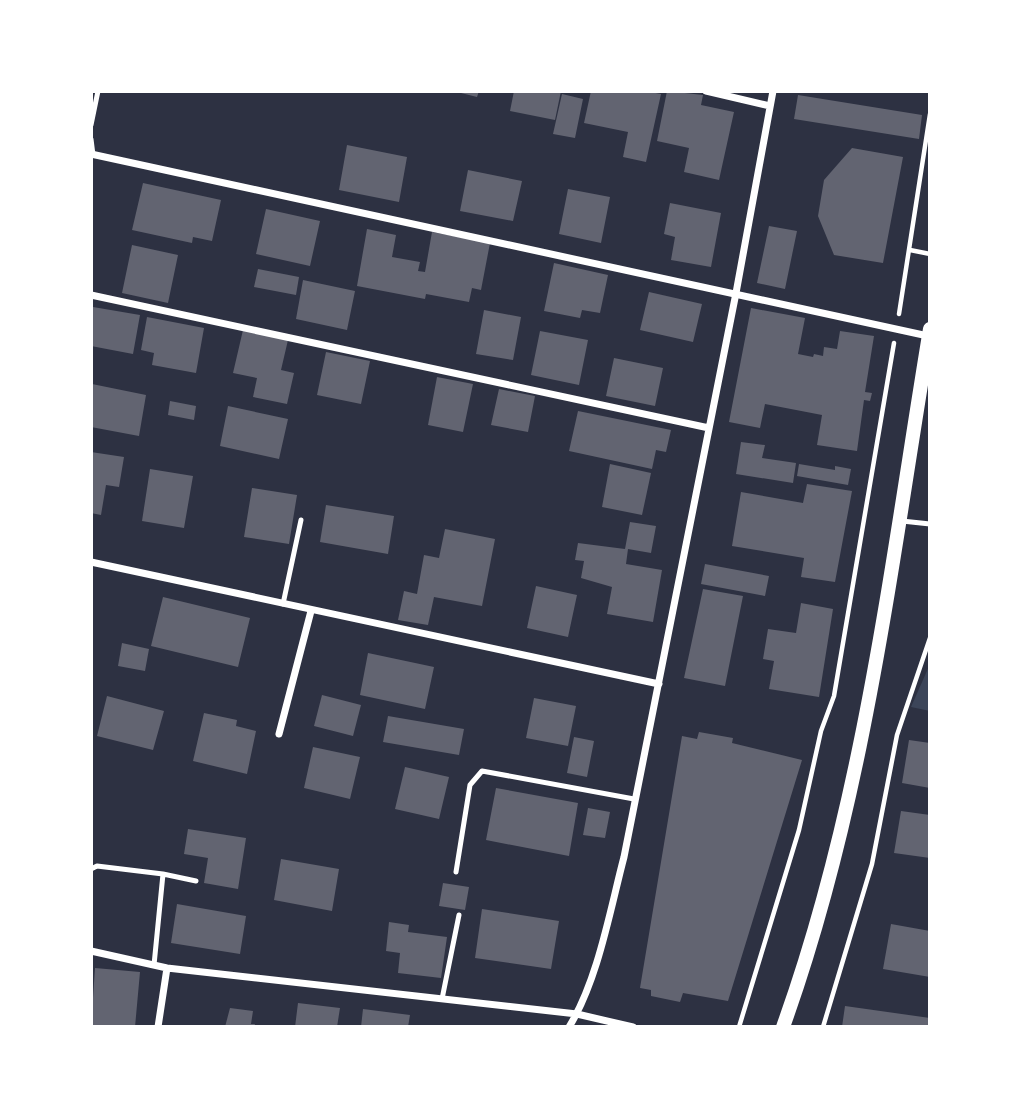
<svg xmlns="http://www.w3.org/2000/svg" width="1021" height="1118" font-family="Mulish,sans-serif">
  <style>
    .green { fill: #3c4559 }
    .building { fill: #626471 }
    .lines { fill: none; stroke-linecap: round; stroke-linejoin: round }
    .path { stroke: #fff; stroke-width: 4.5 }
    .service { stroke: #fff; stroke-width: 5 }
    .minor { stroke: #fff; stroke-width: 7 }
    .secondary { stroke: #fff; stroke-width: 14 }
  </style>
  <rect width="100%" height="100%" fill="#2d3142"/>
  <path class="green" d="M930,664V711L911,707Z"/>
  <path class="building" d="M453,91H479L477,97Z
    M514,91H561L555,120L510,111Z
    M591,91H645L661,94L646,162L623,157L628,132L584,123Z
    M667,91L703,95L701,105L734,112L719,180L684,172L689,148L657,141Z
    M562,94L583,99L575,138L553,134Z
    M798,95L922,115L919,139L794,119Z
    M347,145L407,157L399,202L339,190Z
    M852,148L903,157L883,263L834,255L818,216L824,180Z
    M468,170L522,181L513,221L460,211Z
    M143,183L221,200L212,241L193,237L192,243L132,230Z
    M568,189L610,197L601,243L559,234Z
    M670,203L721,213L711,267L671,260L675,237L664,234Z
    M266,209L320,221L310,266L256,254Z
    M769,226L797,231L785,289L757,283Z
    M367,229L396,235L392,257L420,262L418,271L425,272L432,232L490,243L481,290L472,288L469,302L426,294L425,299L357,286Z
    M132,245L178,255L168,303L122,293Z
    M554,263L608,275L600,313L582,310L580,318L544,311Z
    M258,269L299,277L296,295L254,287Z
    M303,280L355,291L347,330L296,319Z
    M649,292L702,304L693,342L640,330Z
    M93,307L140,315L133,354L91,346Z
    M751,308L805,318L798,354L813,357L814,354L823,356L824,347L837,349L840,331L874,336L865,392L872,393L870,401L864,400L857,451L817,445L822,415L765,404L760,428L729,422Z
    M484,310L521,317L513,360L476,354Z
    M147,317L204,328L196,373L152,365L154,353L141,350Z
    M243,330L288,340L281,370L294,373L287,404L253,397L257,378L233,373Z
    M540,331L588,340L579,385L531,375Z
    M326,352L370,361L361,404L317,395Z
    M614,358L663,368L655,406L606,396Z
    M437,377L473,384L463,432L428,425Z
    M92,384L146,395L139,436L91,427Z
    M499,389L535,396L528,432L491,425Z
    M170,401L196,406L194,420L168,415Z
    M228,406L288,419L279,459L220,446Z
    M578,411L671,430L666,452L656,450L652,469L569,451Z
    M741,442L765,445L762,458L796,463L793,483L736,474Z
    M91,452L124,457L119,487L106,485L101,515L91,513Z
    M610,464L651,473L642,515L602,507Z
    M799,464L835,470V466L851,469L848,485L797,476Z
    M150,469L193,476L184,528L142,521Z
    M807,484L852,491L835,582L801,577L804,558L732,546L741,492L803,503Z
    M252,488L297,495L289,544L244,537Z
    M326,505L394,516L388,554L320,542Z
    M630,522L656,526L651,553L628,549L626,564L662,570L653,622L607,614L612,587L581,578L584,561L575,560L578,543L625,549Z
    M445,529L495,539L482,606L434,597L428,625L398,620L404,591L417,594L424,555L439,558Z
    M705,564L769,576L765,596L701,584Z
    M536,586L577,595L568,637L527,628Z
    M703,589L743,596L725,686L684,678Z
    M163,597L250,618L238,667L151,646Z
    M801,603L833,609L819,697L769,689L774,661L763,659L768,629L796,633Z
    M122,643L149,649L145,671L118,666Z
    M368,653L434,667L425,709L360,695Z
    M322,695L361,705L353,736L314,726Z
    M107,696L164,711L153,750L97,736Z
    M534,698L576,706L568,746L526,738Z
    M204,713L237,720L236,726L256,731L247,774L193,761Z
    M388,716L464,729L459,755L383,742Z
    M699,732L733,738L732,743L802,760L728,1001L683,993L680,1002L651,996V990L640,988L682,736L697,739Z
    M574,737L594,741L587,777L567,773Z
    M909,740L930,743V788L902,783Z
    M313,747L360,757L350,799L304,788Z
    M405,767L449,777L439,819L395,809Z
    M496,788L578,803L569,856L486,840Z
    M588,808L610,812L605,838L583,835Z
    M901,811L930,815V858L894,853Z
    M188,829L246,838L238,889L204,883L208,858L184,854Z
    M281,859L339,869L332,911L274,900Z
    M443,883L469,887L465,910L439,906Z
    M177,904L246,916L240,954L171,943Z
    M482,909L559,921L551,969L475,958Z
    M389,922L409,925L408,932L447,937L441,978L398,973L400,953L386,951Z
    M891,924L930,931V977L883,969Z
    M95,968L140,972L135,1027H91Z
    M298,1003L340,1008L337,1027H295Z
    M845,1006L930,1018V1027H842Z
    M230,1008L253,1011L251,1024H255L254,1027H225Z
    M363,1009L410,1015L408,1027H361Z"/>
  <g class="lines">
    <path class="path" d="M910,250L930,254
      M899,314L930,114
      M739,1027L799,830L821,731L834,696L894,343
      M823,1027L872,864L897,735L930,638"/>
    <path class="service" d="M91,125L98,91
      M91,139L93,155
      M902,521L930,524
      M283,604L301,520
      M91,869L97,866L163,874
      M456,872L470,785L482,771L634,799
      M154,965L163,874L196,881
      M442,999L459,915"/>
    <path class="minor" d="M706,91L770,106
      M91,154L928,336
      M91,295L709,428
      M91,562L659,684
      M279,734L311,611
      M91,951L167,968L577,1014L633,1027
      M158,1027L167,968
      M569,1027C598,980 610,910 624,857L736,293L773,91"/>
    <path class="secondary" d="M783,1027C864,802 891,564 930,329"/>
  </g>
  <rect width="1021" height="1118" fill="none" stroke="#ffffff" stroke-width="186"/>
</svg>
